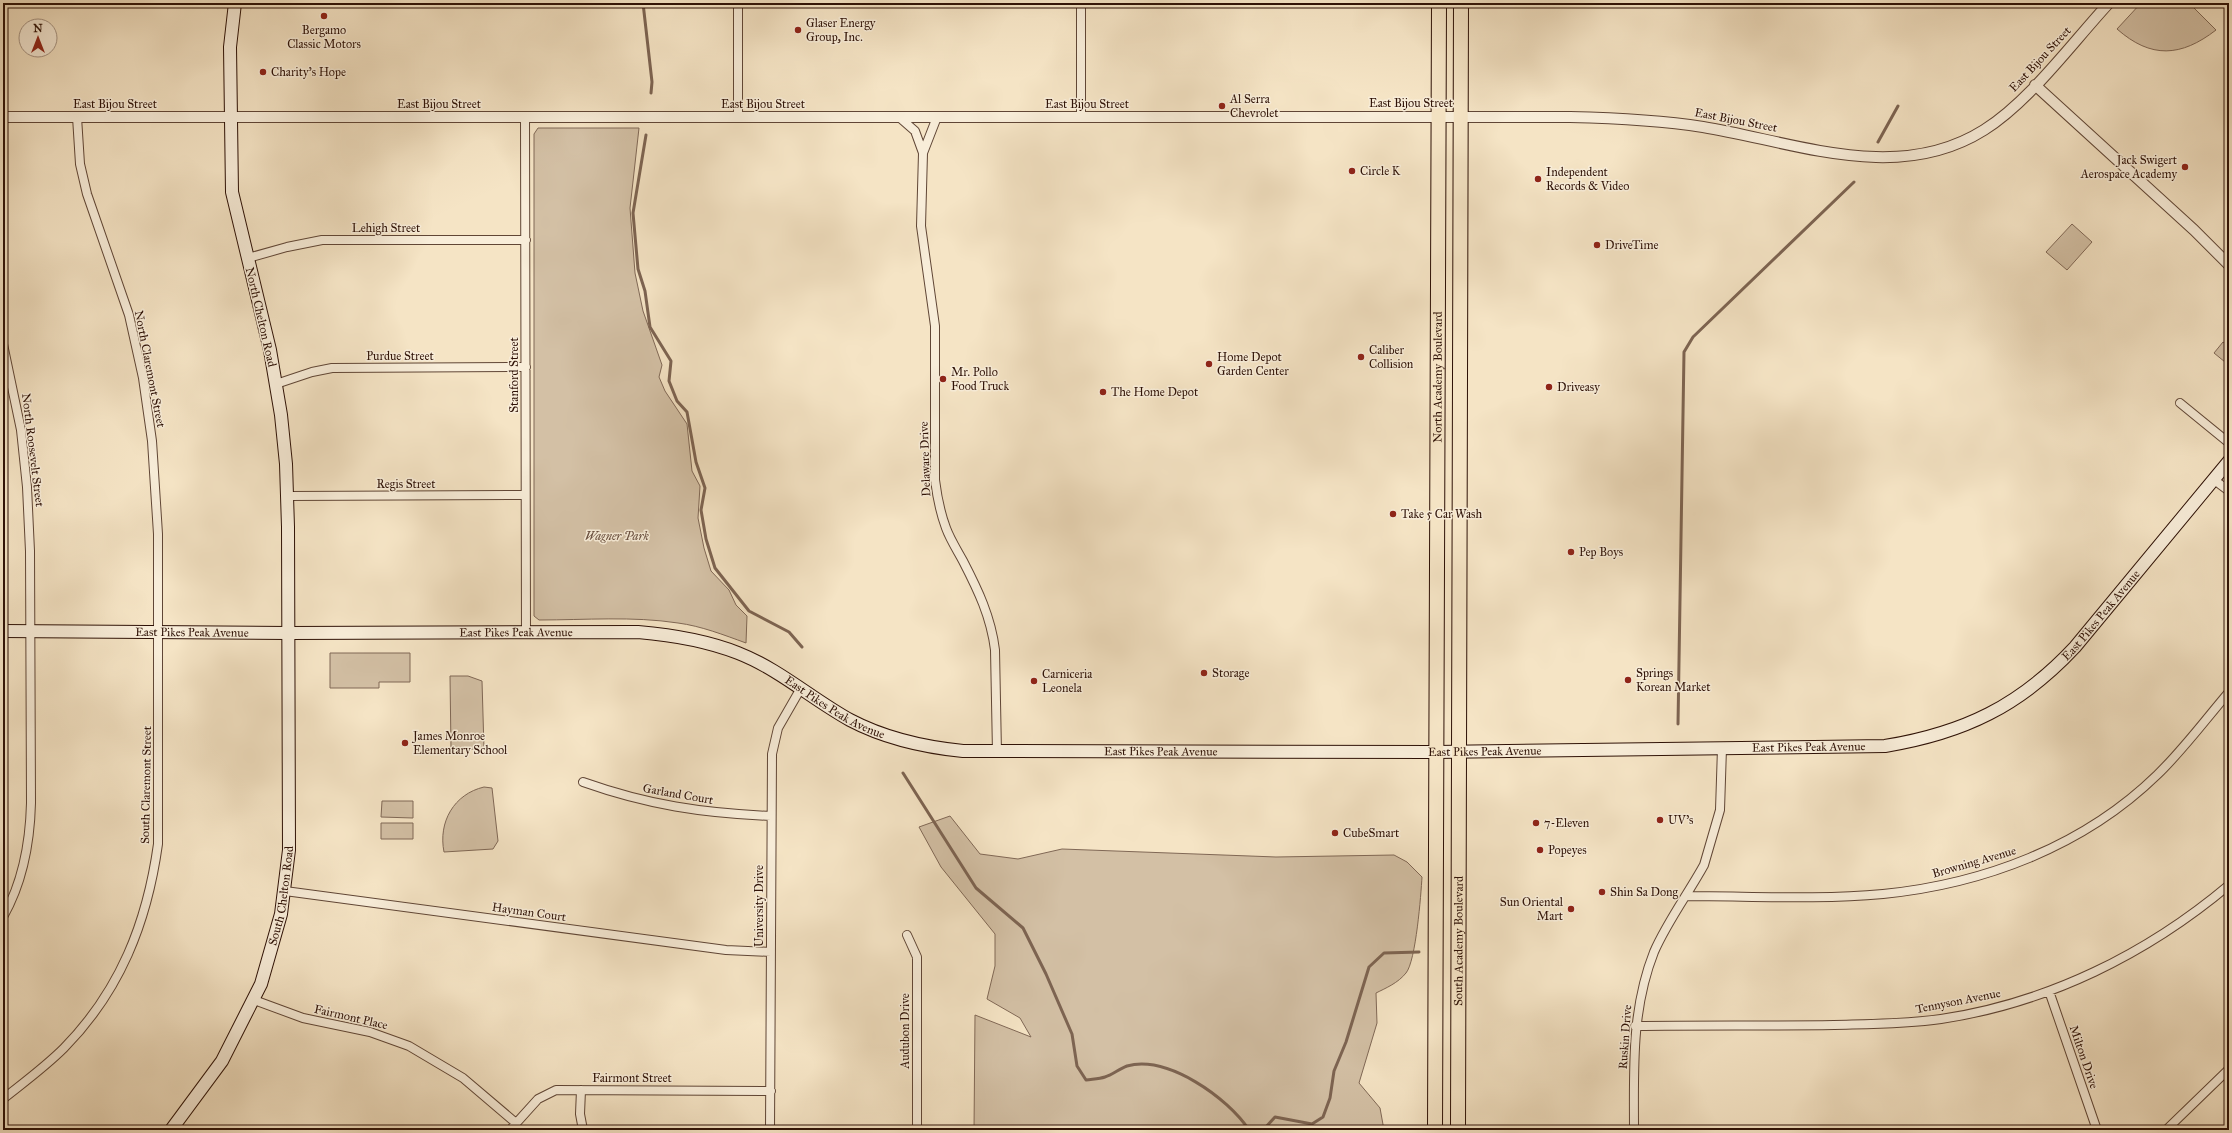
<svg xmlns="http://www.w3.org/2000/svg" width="2232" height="1133" font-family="'IM FELL Great Primer',serif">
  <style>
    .green { fill: #d3c0a5; stroke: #806856 }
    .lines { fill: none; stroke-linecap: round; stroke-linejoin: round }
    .stream { stroke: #7d6452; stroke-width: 3 }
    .minor-casing { stroke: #604636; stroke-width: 10 }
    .tertiary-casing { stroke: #604636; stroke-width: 12 }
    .secondary-casing { stroke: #2e1106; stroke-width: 14 }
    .trunk-casing { stroke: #2e1106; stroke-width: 16 }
    .minor { stroke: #f8edd9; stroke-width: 8 }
    .tertiary { stroke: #f8edd9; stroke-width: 10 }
    .secondary { stroke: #f8edd9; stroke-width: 12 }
    .trunk { stroke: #f5e4c5; stroke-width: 14 }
    .poi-dot { fill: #8f2418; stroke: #f8edd9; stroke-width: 1.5 }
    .labels { text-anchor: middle; stroke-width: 3; stroke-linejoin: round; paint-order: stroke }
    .poi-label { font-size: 12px; fill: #2e1106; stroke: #f8edd9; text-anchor: start }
    .street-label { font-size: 12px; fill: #2e1106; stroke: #f8edd9 }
    .park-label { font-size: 12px; font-style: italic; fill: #684e3e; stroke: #f8edd9 }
  </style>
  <rect width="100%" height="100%" fill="#f5e4c5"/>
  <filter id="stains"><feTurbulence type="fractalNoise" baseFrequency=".005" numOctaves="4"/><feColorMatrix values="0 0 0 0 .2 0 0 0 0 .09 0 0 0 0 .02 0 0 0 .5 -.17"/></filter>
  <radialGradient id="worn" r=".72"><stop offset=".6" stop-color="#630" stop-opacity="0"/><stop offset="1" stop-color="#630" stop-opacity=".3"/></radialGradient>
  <path class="green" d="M2141,3H2189L2216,30C2181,57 2151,59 2117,29Z
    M538,128H639L630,208L635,273L643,311L662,365L659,377L665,391L687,424L692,471L700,486L698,518L704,548L711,571L729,590L736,605L747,616L746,643C724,635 701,626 678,623C633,616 585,620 539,620L534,616V134Z
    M2072,224L2092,242L2067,270L2046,252Z
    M2223,342L2229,346V358L2225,362L2214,353Z
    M330,653H410V682H379V688H330Z
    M450,676H468L482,681L484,749H451Z
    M484,787L492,788L498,841L493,849L444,852C438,822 454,794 484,787Z
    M382,801H413V818L381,817Z
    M950,816L980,854L1018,859L1062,849L1276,857L1394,855L1407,862L1422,877C1421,894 1416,961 1406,973C1398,983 1386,988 1376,993L1377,1023L1359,1083L1380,1108L1384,1130H974L975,1015L1031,1037L1020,1018L987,999L995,966V934L941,867L919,827Z
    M381,823H413V839H381Z"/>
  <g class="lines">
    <path class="stream" d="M643,3L652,82L651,93
      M646,135L633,213L638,269L645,291L650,327L671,361L669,381L677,401L687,412L696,462L705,488L701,510L706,539L715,568L749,611L789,632L802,647
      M1878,142L1898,106
      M1678,724L1684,352L1693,337L1854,182
      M903,773L976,888L1023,928L1046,974L1072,1034L1077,1066L1086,1080C1092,1079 1099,1079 1105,1077C1112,1075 1119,1069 1127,1066C1168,1055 1228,1098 1249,1130
      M1266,1130L1265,1128L1275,1117L1312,1124L1323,1117L1330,1098L1334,1071L1346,1042L1369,967L1384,953L1419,952"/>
    <g class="minor-casing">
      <path id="minor" d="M738,3V117
        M1081,3V116
        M525,117L526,633
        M899,117L915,131L923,153L921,226L935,326V480C937,496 940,512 946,528C950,539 957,550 963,561C978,590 991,617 995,650L997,753
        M923,153L937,117
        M248,258L287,247L322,240H526
        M3,344L21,430L27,487L30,551L31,803C30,843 23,882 3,917
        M276,384L312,372L332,368L526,367
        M2180,403L2229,443
        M2213,479L2229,491
        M288,496L525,495
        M583,782C648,805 702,813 771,816
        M285,891L726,950L771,952
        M1686,896C1751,896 1818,900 1883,894C1983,884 2083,847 2157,775C2183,750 2205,720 2229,692
        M907,935L917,957V1130
        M2049,991L2097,1130
        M254,1000L303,1018L370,1032L409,1046L463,1078L516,1123
        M1635,1026C1702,1025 1768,1026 1834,1025C1870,1024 1906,1024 1941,1019C2048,1003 2147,954 2229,885
        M581,1090L580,1114L583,1130
        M3,1099C23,1083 45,1067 64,1048C120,991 147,923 158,844V534L152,441L143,378L129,315L87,194L80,164L77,117
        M510,1130L538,1099L556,1090L771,1091
        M770,1130L772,754L778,728L801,688
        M1634,1130C1634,1070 1631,1010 1654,952C1667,922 1688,894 1704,865L1720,810L1722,748
        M2166,1130L2229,1069"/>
    </g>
    <g class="tertiary-casing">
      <path id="tertiary" d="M2035,85L2194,230L2229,265
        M3,117H1570C1615,118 1659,120 1703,127C1795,142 1897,185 1984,130C2030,101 2072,43 2109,3"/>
    </g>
    <g class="secondary-casing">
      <g id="secondary">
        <path id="s1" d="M3,631L288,633L638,632C673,635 705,640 738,653C779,669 812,699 850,720C886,739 923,747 963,751L1436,752L1885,746C1964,733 2020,706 2075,647L2229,461"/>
        <path id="s2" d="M171,1130L222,1061L261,984L281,914L289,850L288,527L286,464L281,415L270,350L232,192L230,47L235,3"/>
      </g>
    </g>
    <g class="trunk-casing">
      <g id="trunk">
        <path id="s3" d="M1435,1130L1439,3"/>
        <path id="s4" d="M1458,1130L1461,3"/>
      </g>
    </g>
    <use href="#minor" class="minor"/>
    <use href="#tertiary" class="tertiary"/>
    <use href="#secondary" class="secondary"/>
    <use href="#trunk" class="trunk"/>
  </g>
  <g class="poi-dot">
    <circle cx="324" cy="16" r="4"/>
    <circle cx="798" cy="30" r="4"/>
    <circle cx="263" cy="72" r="4"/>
    <circle cx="1222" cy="106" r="4"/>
    <circle cx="2185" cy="167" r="4"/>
    <circle cx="1352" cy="171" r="4"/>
    <circle cx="1538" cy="179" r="4"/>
    <circle cx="1597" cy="245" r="4"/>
    <circle cx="1361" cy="357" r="4"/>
    <circle cx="1209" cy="364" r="4"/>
    <circle cx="943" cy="379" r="4"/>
    <circle cx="1549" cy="387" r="4"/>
    <circle cx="1103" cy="392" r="4"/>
    <circle cx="1393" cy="514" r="4"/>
    <circle cx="1571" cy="552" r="4"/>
    <circle cx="1204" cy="673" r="4"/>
    <circle cx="1628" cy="680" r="4"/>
    <circle cx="1034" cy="681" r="4"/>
    <circle cx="405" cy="743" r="4"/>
    <circle cx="1660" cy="820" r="4"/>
    <circle cx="1536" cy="823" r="4"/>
    <circle cx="1335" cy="833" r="4"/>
    <circle cx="1540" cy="850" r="4"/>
    <circle cx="1602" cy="892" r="4"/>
    <circle cx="1571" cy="909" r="4"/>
  </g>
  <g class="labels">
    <g class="poi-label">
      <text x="806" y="27">Glaser Energy<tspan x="806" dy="14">Group, Inc.</tspan></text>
      <text x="324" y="34" text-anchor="middle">Bergamo<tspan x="324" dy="14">Classic Motors</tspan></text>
      <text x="271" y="76">Charity's Hope</text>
      <text x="1230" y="103">Al Serra<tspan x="1230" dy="14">Chevrolet</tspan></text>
      <text x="2177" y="164" text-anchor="end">Jack Swigert<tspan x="2177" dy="14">Aerospace Academy</tspan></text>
      <text x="1360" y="175">Circle K</text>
      <text x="1546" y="176">Independent<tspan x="1546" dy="14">Records &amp; Video</tspan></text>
      <text x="1605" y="249">DriveTime</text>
      <text x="1369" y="354">Caliber<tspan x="1369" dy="14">Collision</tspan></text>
      <text x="1217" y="361">Home Depot<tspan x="1217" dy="14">Garden Center</tspan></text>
      <text x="951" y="376">Mr. Pollo<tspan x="951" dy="14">Food Truck</tspan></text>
      <text x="1557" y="391">Driveasy</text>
      <text x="1111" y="396">The Home Depot</text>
      <text x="1401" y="518">Take 5 Car Wash</text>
      <text x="1579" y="556">Pep Boys</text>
      <text x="1212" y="677">Storage</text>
      <text x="1636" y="677">Springs<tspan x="1636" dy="14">Korean Market</tspan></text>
      <text x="1042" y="678">Carniceria<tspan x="1042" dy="14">Leonela</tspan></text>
      <text x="413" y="740">James Monroe<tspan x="413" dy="14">Elementary School</tspan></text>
      <text x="1668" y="824">UV's</text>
      <text x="1544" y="827">7-Eleven</text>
      <text x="1343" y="837">CubeSmart</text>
      <text x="1548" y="854">Popeyes</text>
      <text x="1610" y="896">Shin Sa Dong</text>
      <text x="1563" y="906" text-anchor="end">Sun Oriental<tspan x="1563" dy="14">Mart</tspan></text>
    </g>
    <g class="street-label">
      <text transform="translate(2040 59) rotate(-47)" y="4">East Bijou Street</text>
      <text x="1411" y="107">East Bijou Street</text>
      <text x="115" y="108">East Bijou Street</text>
      <text x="439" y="108">East Bijou Street</text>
      <text x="763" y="108">East Bijou Street</text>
      <text x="1087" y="108">East Bijou Street</text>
      <text transform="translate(1736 120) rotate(11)" y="4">East Bijou Street</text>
      <text x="386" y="232">Lehigh Street</text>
      <text transform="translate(261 317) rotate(77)" y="4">North Chelton Road</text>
      <text x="400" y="360">Purdue Street</text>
      <text transform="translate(150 369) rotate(79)" y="4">North Claremont Street</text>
      <text transform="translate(514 375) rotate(-90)" y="4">Stanford Street</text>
      <text dy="4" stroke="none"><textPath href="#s3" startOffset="753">North Academy Boulevard</textPath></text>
      <text transform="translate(33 450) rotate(83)" y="4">North Roosevelt Street</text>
      <text transform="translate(925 459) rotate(-92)" y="4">Delaware Drive</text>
      <text x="406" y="488">Regis Street</text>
      <text dy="4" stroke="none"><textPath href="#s1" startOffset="2168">East Pikes Peak Avenue</textPath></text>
      <text dy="4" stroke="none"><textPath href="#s1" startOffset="189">East Pikes Peak Avenue</textPath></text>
      <text dy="4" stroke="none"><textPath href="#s1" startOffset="513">East Pikes Peak Avenue</textPath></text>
      <text dy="4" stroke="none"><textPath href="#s1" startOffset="849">East Pikes Peak Avenue</textPath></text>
      <text dy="4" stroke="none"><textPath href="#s1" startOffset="1832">East Pikes Peak Avenue</textPath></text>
      <text dy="4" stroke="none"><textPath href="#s1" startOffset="1184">East Pikes Peak Avenue</textPath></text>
      <text dy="4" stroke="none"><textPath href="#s1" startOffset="1508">East Pikes Peak Avenue</textPath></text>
      <text transform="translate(146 785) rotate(-89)" y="4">South Claremont Street</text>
      <text transform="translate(678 794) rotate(10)" y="4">Garland Court</text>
      <text transform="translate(1974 862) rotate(-16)" y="4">Browning Avenue</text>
      <text dy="4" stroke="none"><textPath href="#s2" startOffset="263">South Chelton Road</textPath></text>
      <text transform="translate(759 906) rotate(-90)" y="4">University Drive</text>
      <text transform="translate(529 912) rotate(8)" y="4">Hayman Court</text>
      <text dy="4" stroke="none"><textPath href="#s4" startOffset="189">South Academy Boulevard</textPath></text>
      <text transform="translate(1958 1001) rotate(-11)" y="4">Tennyson Avenue</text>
      <text transform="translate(351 1017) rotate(13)" y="4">Fairmont Place</text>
      <text transform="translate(905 1031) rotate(-90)" y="4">Audubon Drive</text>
      <text transform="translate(1625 1037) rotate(-86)" y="4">Ruskin Drive</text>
      <text transform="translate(2084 1057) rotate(71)" y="4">Milton Drive</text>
      <text x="632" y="1082">Fairmont Street</text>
    </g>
    <g class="park-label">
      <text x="617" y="540">Wagner Park</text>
    </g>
  </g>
  <rect width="2232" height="1133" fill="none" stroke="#f5e4c5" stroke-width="16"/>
  <rect x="4" y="4" width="2224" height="1125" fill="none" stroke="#2e1106" stroke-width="2"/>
  <rect x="8" y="8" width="2216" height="1117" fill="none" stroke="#2e1106"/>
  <g transform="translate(38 38)"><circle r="19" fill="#f8edd9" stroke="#a79585"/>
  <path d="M0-3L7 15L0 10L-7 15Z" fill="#8f2418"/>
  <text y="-6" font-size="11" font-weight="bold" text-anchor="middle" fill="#2e1106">N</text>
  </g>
  <rect width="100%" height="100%" filter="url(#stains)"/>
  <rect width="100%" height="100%" fill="url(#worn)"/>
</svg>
